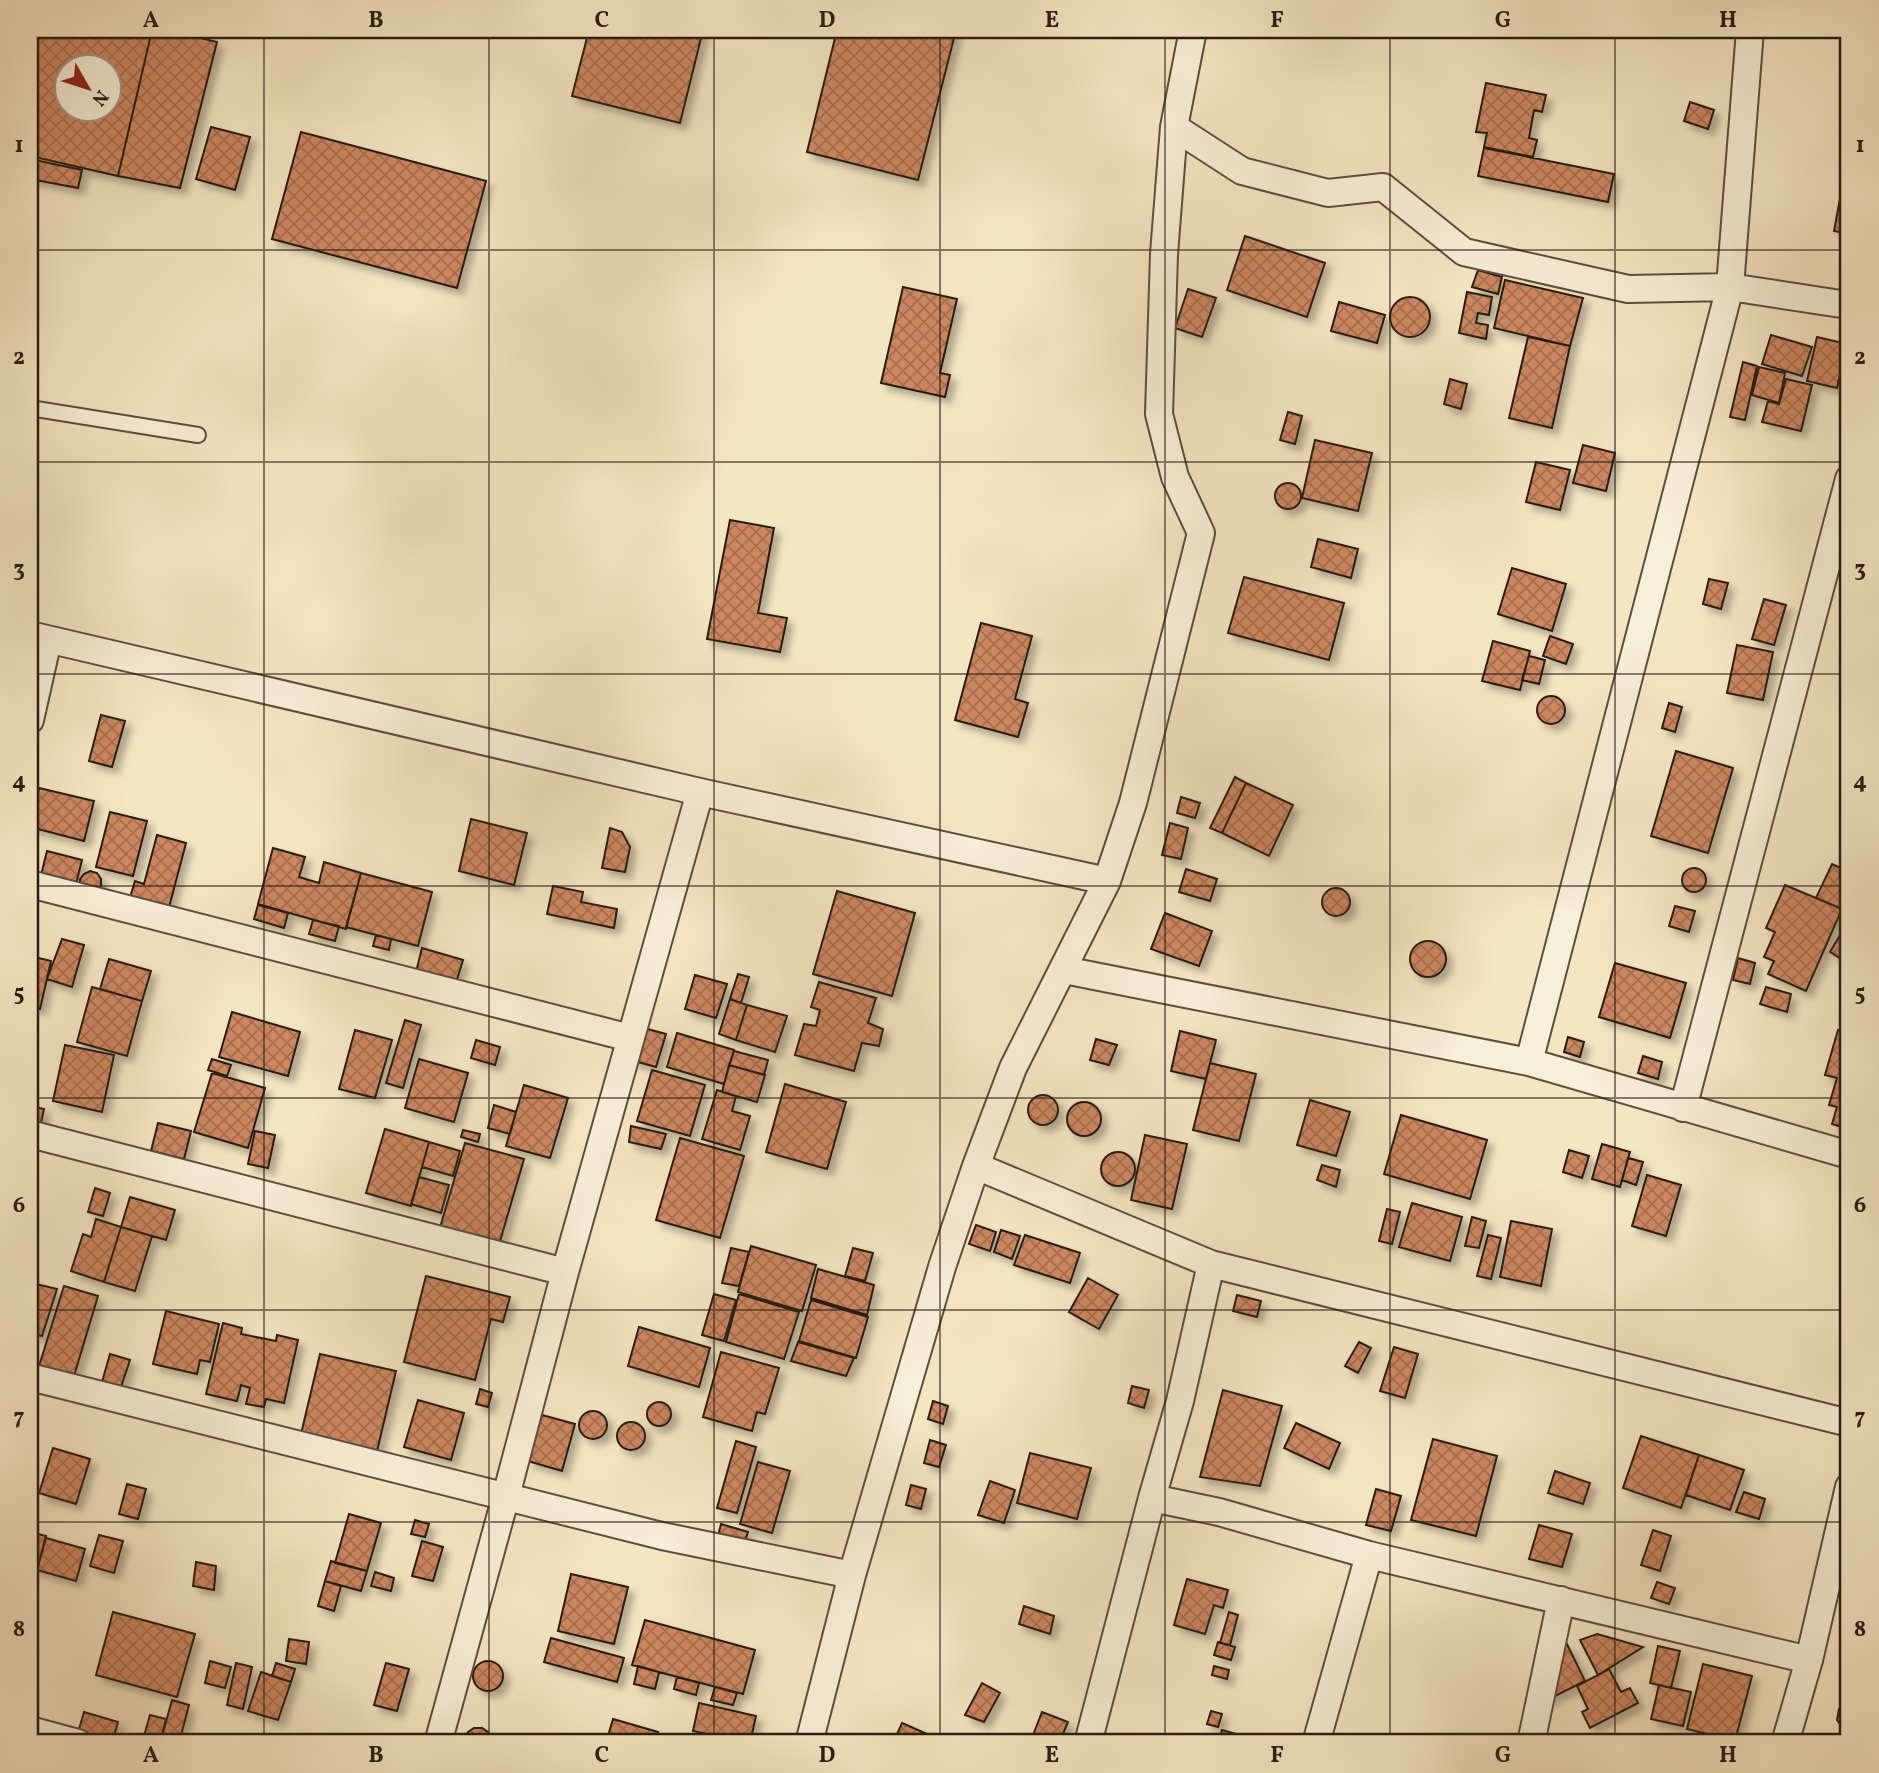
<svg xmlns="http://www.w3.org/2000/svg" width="1879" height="1773" font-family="Vollkorn,serif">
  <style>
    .building { fill: url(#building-cross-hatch); stroke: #281d13; stroke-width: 2; fill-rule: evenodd; filter: url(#shadow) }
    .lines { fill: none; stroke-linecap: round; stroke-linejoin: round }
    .lane-casing { stroke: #5b4f3f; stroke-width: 18 }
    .street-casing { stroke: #5b4f3f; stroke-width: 30 }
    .lane { stroke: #f8efd7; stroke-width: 14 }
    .street { stroke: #f8efd7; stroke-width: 26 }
    .grid { fill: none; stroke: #281d13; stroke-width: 2; stroke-opacity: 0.55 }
    .neatline { fill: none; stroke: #281d13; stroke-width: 2.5 }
    .grid-label { font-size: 23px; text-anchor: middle; font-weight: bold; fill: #281d13 }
  </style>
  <defs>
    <pattern id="building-cross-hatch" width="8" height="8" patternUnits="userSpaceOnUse" patternTransform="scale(1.75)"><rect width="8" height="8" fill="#cc8760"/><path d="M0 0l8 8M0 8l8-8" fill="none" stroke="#a66e4e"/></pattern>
    <filter id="shadow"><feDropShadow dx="6" dy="6" stdDeviation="3.5" flood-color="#0004"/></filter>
  </defs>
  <rect width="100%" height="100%" fill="#f5e6c2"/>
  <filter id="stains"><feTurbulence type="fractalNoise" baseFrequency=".00286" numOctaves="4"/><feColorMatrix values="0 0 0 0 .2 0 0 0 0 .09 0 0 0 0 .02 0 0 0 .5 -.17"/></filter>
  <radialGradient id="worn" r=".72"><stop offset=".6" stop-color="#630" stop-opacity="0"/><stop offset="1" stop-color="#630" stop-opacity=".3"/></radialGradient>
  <path class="building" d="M30,30H152L118,176L30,156ZM66,66H108V108H66Z
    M152,30H167L217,42L180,188L118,176Z
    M589,30H703L680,123L572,96Z
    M837,30H956L918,180L807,152Z
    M1486,83L1546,95L1542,112L1534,110L1529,138L1537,140L1533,157L1484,147L1487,133L1476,132Z
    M1690,102L1714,110L1708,129L1684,121Z
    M211,127L250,137L235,190L196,179Z
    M301,132L486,181L457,288L272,239Z
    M1484,148L1614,174L1608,202L1478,176Z
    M30,159L82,170L78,188L30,179Z
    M1842,188L1849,189V234L1834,231Z
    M1245,236L1325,263L1307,317L1227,290Z
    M1478,270L1502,277L1498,294L1472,287Z
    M1505,280L1583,298L1570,346L1494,328Z
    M903,287L957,299L940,373L950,375L945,397L881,383Z
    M1188,289L1216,298L1202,337L1175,328Z
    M1467,292L1492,297L1489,315L1478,313L1476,323L1488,325L1486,339L1459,333Z
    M1390 317a20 20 0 1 1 40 0a20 20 0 1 1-40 0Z
    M1339,302L1385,315L1377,343L1331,331Z
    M1771,335L1812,347L1802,376L1762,364Z
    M1528,337L1570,346L1552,428L1509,418Z
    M1817,337L1847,344L1837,388L1807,381Z
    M1743,362L1757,366L1745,420L1730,417Z
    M1759,367L1785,373L1779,403L1752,395Z
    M1450,379L1467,384L1461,409L1444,404Z
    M1786,379L1812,385L1801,431L1762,422L1768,401L1779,404Z
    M1288,412L1302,416L1295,444L1280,440Z
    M1315,440L1372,453L1358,511L1302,498Z
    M1583,445L1615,453L1606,491L1573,483Z
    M1536,462L1570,470L1560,510L1526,502Z
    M1275 496a13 13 0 1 1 26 0a13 13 0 1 1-26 0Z
    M730,520L774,528L758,613L787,618L780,652L707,639Z
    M1318,539L1358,549L1351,578L1311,567Z
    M1512,568L1566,584L1552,631L1498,614Z
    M1244,577L1344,603L1329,660L1228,633Z
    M1709,579L1728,583L1721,609L1703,604Z
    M1764,599L1786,605L1774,645L1752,639Z
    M981,623L1032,636L1015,699L1028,703L1018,737L955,720Z
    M1550,636L1573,644L1566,664L1543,656Z
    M1493,641L1530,651L1520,690L1482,681Z
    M1737,645L1773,652L1763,700L1727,693Z
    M1529,656L1545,660L1539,684L1522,680Z
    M1537 710a14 14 0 1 1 28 0a14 14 0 1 1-28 0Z
    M1669,703L1682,707L1675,732L1662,728Z
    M101,715L125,721L112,767L89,761Z
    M1676,751L1733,768L1708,853L1651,836Z
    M1235,777L1246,783L1222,833L1210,828Z
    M1246,783L1293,805L1269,856L1222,833Z
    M39,788L94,801L84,841L30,827V795L37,797Z
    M1181,797L1200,803L1195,818L1177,813Z
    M110,812L147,821L133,876L96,867Z
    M471,819L527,833L514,885L459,871Z
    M1170,823L1188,828L1181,859L1162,855Z
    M610,828L622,832L630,847L625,872L602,868Z
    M1849,831V859L1841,856Z
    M157,835L186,843L167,915L128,904L135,881L144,884Z
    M273,848L305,857L299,877L319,883L324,862L361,873L346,929L258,904Z
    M47,851L82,860L75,888L40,879Z
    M1832,864L1849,872V893L1842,909L1816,898Z
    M1682 880a12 12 0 1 1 24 0a12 12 0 1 1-24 0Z
    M1186,869L1217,879L1210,901L1179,892Z
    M90,871L97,873L101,879V886L97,892L80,887V879L84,874Z
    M361,873L432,892L418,946L346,927Z
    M1785,885L1842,909L1806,991L1768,974L1774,961L1764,957L1775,932L1766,928Z
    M553,886L583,892L581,902L617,909L614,928L547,914Z
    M1322 902a14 14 0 1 1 28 0a14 14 0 1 1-28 0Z
    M837,891L915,913L892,996L813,974Z
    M258,905L288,913L284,928L254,919Z
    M1675,906L1695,911L1689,932L1669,926Z
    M1165,913L1212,931L1199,966L1151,949Z
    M313,920L339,926L335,941L309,934Z
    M1849,920V964L1830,952Z
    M376,935L391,939L389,950L373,946Z
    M62,939L84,945L72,987L47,979Z
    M1410 959a18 18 0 1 1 36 0a18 18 0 1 1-36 0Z
    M422,948L463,960L456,983L416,972Z
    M30,956L51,961L40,1009L30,1007Z
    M1738,958L1755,963L1750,984L1733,980Z
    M109,959L151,971L142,1001L100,989Z
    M1615,963L1686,983L1670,1038L1599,1017Z
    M738,974L749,977L741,1003L730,999Z
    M695,975L727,984L716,1018L685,1009Z
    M819,982L876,998L868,1023L883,1029L879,1046L862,1043L854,1071L795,1055L804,1024L816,1026L820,1010L811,1007Z
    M92,987L142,1001L127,1056L77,1042Z
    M1766,987L1791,994L1787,1012L1760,1004Z
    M730,999L747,1005L736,1040L719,1034Z
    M747,1005L787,1016L775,1052L736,1040Z
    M232,1012L300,1032L288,1076L219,1057Z
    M405,1020L421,1025L403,1088L386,1083Z
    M640,1027L666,1034L656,1067L631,1060Z
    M355,1030L392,1040L375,1098L339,1089Z
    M1838,1030L1849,1033V1129L1832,1124L1837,1107L1829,1105L1837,1078L1825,1075Z
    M1180,1031L1216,1040L1206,1079L1171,1071Z
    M677,1033L734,1050L724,1084L667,1067Z
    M1568,1037L1584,1042L1580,1057L1564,1052Z
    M1096,1039L1117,1045L1109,1065L1090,1060Z
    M476,1040L500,1047L495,1065L471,1058Z
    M65,1045L114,1055L102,1112L53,1101Z
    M734,1051L768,1060L764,1075L729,1065Z
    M1643,1056L1662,1062L1658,1079L1638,1073Z
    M212,1059L231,1065L227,1076L208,1070Z
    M419,1059L468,1073L454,1122L405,1108Z
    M1210,1063L1256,1074L1239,1141L1193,1130Z
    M729,1065L765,1075L757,1102L722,1092Z
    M652,1070L705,1085L690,1136L637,1121Z
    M212,1073L265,1088L248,1148L194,1132Z
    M785,1084L846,1102L827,1169L766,1152Z
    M524,1085L568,1098L550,1158L506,1146Z
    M717,1090L736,1096L732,1111L750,1116L740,1150L702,1139Z
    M1028 1110a15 15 0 1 1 30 0a15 15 0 1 1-30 0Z
    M1310,1100L1350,1112L1336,1156L1297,1145Z
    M1067 1119a17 17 0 1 1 34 0a17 17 0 1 1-34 0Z
    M494,1105L516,1112L510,1134L488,1128Z
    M30,1106L44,1109L40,1127L30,1125Z
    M1401,1115L1487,1140L1470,1199L1384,1174Z
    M158,1123L191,1131L184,1159L151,1151Z
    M631,1126L666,1134L661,1149L629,1142Z
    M385,1129L429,1142L411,1206L366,1193Z
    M463,1130L480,1134L478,1142L461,1137Z
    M255,1131L275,1135L268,1168L248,1164Z
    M1145,1135L1187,1144L1172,1209L1131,1200Z
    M680,1138L744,1156L720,1238L656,1220Z
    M429,1142L460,1151L453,1176L422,1167Z
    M465,1143L524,1159L498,1248L439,1231Z
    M1602,1144L1630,1152L1620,1187L1592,1179Z
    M1569,1150L1589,1156L1582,1178L1563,1172Z
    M1101 1169a17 17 0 1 1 34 0a17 17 0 1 1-34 0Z
    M1628,1158L1643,1162L1636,1185L1622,1180Z
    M1322,1165L1340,1170L1336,1187L1317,1180Z
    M1647,1175L1681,1185L1666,1236L1632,1226Z
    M419,1177L449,1185L441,1213L411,1204Z
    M95,1188L110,1193L103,1216L88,1212Z
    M130,1197L175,1210L166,1240L121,1227Z
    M1412,1203L1462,1217L1450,1261L1399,1247Z
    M1387,1209L1400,1212L1392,1244L1379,1241Z
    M1472,1217L1486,1221L1479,1248L1465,1246Z
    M96,1219L121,1227L104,1282L71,1271L83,1234L91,1237Z
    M1511,1221L1552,1229L1541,1286L1500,1277Z
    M976,1225L996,1232L990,1251L969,1244Z
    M121,1227L152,1236L135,1291L104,1282Z
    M1001,1230L1020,1236L1012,1259L994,1252Z
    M1025,1235L1080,1253L1070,1283L1014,1265Z
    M1488,1235L1501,1238L1491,1279L1477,1276Z
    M751,1246L816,1265L802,1311L738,1292Z
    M731,1248L749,1252L739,1286L722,1283Z
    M853,1248L873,1253L865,1281L845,1276Z
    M818,1269L874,1285L867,1315L811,1298Z
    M426,1276L510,1297L503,1322L491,1319L475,1380L404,1362Z
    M1088,1278L1118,1295L1099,1329L1069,1312Z
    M36,1284L57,1289L42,1336L30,1333V1306Z
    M64,1286L98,1296L74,1376L39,1366Z
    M714,1294L736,1300L724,1341L702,1335Z
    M739,1294L799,1312L784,1359L726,1342Z
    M1237,1295L1261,1301L1257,1317L1233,1311Z
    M811,1300L868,1317L856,1358L799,1341Z
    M166,1311L219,1324L210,1362L200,1360L197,1374L153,1364Z
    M223,1323L242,1328L241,1334L276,1341L277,1335L298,1340L284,1403L266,1399L264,1407L246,1404L250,1388L241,1385L237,1401L206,1394Z
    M639,1327L710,1348L699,1387L628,1366Z
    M798,1342L854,1358L846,1376L791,1361Z
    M1359,1342L1371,1348L1358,1373L1345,1366Z
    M1394,1347L1418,1354L1405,1398L1380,1391Z
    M721,1352L779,1368L765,1414L757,1412L752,1431L703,1417Z
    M110,1354L130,1360L121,1387L102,1382Z
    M320,1354L396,1371L377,1451L301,1434Z
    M1132,1386L1149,1390L1144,1408L1128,1403Z
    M480,1389L492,1393L488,1407L476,1404Z
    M1223,1390L1282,1406L1260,1486L1200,1477Z
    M418,1400L464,1413L451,1460L404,1447Z
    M933,1401L948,1406L943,1424L928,1419Z
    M647 1414a12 12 0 1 1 24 0a12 12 0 1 1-24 0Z
    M579 1425a14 14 0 1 1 28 0a14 14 0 1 1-28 0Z
    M542,1415L575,1424L562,1471L528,1461Z
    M617 1436a14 14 0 1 1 28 0a14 14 0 1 1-28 0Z
    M1296,1423L1340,1443L1329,1469L1284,1448Z
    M1641,1436L1699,1455L1681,1508L1623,1488Z
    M1433,1439L1497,1456L1476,1536L1411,1520Z
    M930,1440L946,1445L939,1467L924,1463Z
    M736,1441L756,1447L737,1513L717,1508Z
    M53,1448L90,1459L76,1504L39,1493Z
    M1030,1453L1091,1468L1077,1519L1017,1503Z
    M1699,1455L1744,1470L1730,1510L1686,1495Z
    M758,1462L790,1471L772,1533L740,1524Z
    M1555,1471L1590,1483L1583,1504L1548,1493Z
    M990,1481L1015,1490L1004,1523L978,1515Z
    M127,1484L146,1489L138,1519L119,1514Z
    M911,1485L926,1489L921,1509L906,1505Z
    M1376,1489L1401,1496L1391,1531L1366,1525Z
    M1744,1492L1765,1499L1759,1519L1736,1512Z
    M349,1514L381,1523L367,1571L335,1563Z
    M415,1520L429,1524L425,1537L411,1534Z
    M721,1524L748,1532L743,1548L717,1540Z
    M1539,1525L1572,1534L1562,1567L1529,1559Z
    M1653,1530L1671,1536L1660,1571L1641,1565Z
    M30,1532L46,1536L37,1570L30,1568Z
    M99,1535L123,1541L114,1573L90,1566Z
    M46,1538L85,1549L76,1581L37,1570Z
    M422,1541L443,1547L433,1581L412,1576Z
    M331,1561L367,1571L361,1591L325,1581Z
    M196,1562L216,1566L214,1590L193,1586Z
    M375,1572L394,1578L391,1591L371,1586Z
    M571,1574L628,1587L614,1644L558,1631Z
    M1187,1579L1228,1590L1223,1608L1214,1605L1205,1634L1174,1625Z
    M325,1581L341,1586L334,1611L318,1606Z
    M1657,1582L1675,1588L1669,1604L1651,1598Z
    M1024,1606L1054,1616L1050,1634L1019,1624Z
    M113,1612L195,1634L177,1697L96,1675Z
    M1229,1612L1238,1615L1230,1645L1220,1643Z
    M645,1620L755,1650L743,1694L632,1665Z
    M1597,1634L1643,1647L1598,1675L1580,1640Z
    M551,1638L624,1658L617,1682L544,1662Z
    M289,1639L309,1642L306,1664L286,1661Z
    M1218,1642L1235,1647L1231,1660L1214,1655Z
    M1567,1644L1585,1681L1545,1701L1553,1654Z
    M1658,1646L1680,1651L1671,1688L1650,1683Z
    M210,1661L231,1667L225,1688L205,1683Z
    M473 1676a15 15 0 1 1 30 0a15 15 0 1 1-30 0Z
    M236,1663L252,1667L243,1709L227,1705Z
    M276,1663L295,1669L291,1682L272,1676Z
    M386,1663L409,1669L397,1711L374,1705Z
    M1703,1664L1752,1676L1735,1741L1687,1729Z
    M638,1666L659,1672L655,1689L634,1684Z
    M1214,1666L1229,1670L1227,1679L1212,1675Z
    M1609,1669L1621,1692L1630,1688L1638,1703L1590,1728L1582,1712L1588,1709L1577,1686Z
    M261,1672L291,1682L278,1720L248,1711Z
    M677,1677L699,1683L696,1695L674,1689Z
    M982,1683L1000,1693L984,1722L965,1715Z
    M1659,1685L1691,1692L1683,1726L1651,1719Z
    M715,1687L737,1693L733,1705L711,1700Z
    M172,1700L189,1705L179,1743H160Z
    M1849,1701V1731L1843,1728L1837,1720L1839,1709L1842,1705Z
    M699,1703L756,1716L750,1743H721L722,1737L693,1731Z
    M1211,1711L1222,1714L1218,1727L1207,1724Z
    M84,1712L118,1722L112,1743L77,1736Z
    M1042,1712L1068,1722L1059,1743H1030Z
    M150,1715L166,1719L160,1743H142Z
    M613,1719L658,1732L654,1743H606Z
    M902,1723L943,1741L942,1743H893Z
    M474,1728H482L488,1732L491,1738L492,1743H464V1738L468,1732Z
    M1222,1730L1268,1743H1218Z"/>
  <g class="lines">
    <g class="lane-casing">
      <path id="lane" d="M30,408L198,435"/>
    </g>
    <g class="street-casing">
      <path id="street" d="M1750,30L1730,287L1841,304L1849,306
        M1174,127L1242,171L1328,193L1383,187L1464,252L1628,289L1730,287L1529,1062
        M30,635L700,792L1107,881L1133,803L1201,533L1175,477L1159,414L1164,254L1174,127L1193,30
        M30,720L48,640
        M30,884L630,1038
        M1064,970L1529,1062L1849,1155
        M1683,1108L1849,479
        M30,1134L565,1272
        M976,1166L1211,1264L1849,1423
        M1211,1264L1180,1401L1152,1498L1219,1512L1369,1555L1809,1660
        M30,1377L662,1536L852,1575
        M30,1730L78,1743
        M438,1743L506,1496L565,1272L700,792
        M809,1743L852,1575L942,1267L976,1166L1013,1068L1107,881
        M1088,1743L1152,1498
        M1316,1743L1369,1555
        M1531,1743L1561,1600
        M1785,1743L1809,1660L1849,1487"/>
    </g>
    <use href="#lane" class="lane"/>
    <use href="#street" class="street"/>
  </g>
  <path class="grid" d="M264,30V1743M489,30V1743M714,30V1743M940,30V1743M1165,30V1743M1390,30V1743M1615,30V1743M30,250H1849M30,462H1849M30,674H1849M30,886H1849M30,1098H1849M30,1310H1849M30,1522H1849"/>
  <rect width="1879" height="1773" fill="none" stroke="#f5e6c2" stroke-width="77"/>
  <g transform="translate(88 88) rotate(129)"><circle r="33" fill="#f8efd7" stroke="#a59b89" stroke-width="2"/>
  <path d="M0-5L12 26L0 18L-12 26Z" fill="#8f2418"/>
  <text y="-10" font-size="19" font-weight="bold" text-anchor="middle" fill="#281d13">N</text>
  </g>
  <rect x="38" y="38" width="1802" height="1696" class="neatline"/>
  <g class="grid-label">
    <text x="151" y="27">A</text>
    <text x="376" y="27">B</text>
    <text x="602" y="27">C</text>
    <text x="827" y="27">D</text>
    <text x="1052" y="27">E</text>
    <text x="1277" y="27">F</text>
    <text x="1503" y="27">G</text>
    <text x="1728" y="27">H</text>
    <text x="19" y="152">1</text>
    <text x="1860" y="152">1</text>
    <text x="19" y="364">2</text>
    <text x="1860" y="364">2</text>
    <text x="19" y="576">3</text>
    <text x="1860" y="576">3</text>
    <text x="19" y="788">4</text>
    <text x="1860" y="788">4</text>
    <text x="19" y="1000">5</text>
    <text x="1860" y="1000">5</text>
    <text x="19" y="1212">6</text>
    <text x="1860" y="1212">6</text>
    <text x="19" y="1424">7</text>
    <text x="1860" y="1424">7</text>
    <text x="19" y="1636">8</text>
    <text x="1860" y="1636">8</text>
    <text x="151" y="1762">A</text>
    <text x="376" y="1762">B</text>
    <text x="602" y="1762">C</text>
    <text x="827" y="1762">D</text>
    <text x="1052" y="1762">E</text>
    <text x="1277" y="1762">F</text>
    <text x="1503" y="1762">G</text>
    <text x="1728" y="1762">H</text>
  </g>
  <rect width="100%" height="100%" filter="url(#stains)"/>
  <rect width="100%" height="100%" fill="url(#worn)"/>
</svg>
